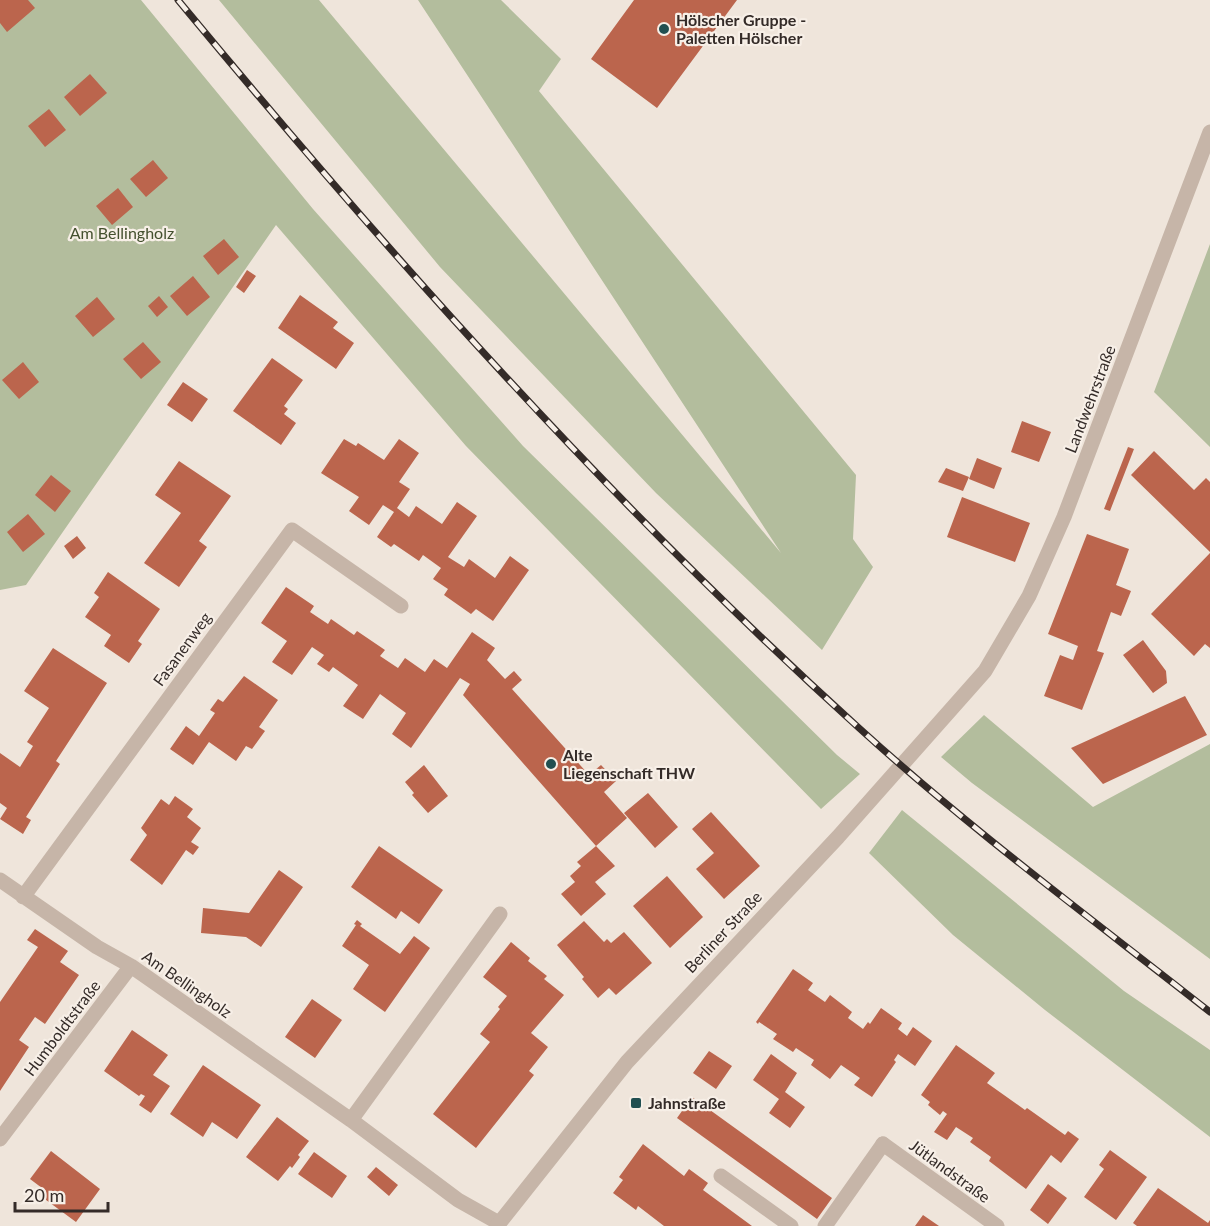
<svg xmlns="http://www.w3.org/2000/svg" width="1210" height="1226" font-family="Lato,sans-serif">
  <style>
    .green { fill: #b3bd9d }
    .building { fill: #bb654d }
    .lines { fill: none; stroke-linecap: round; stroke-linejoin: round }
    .service { stroke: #c6b5a8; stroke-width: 15 }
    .minor { stroke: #c6b5a8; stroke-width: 15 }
    .tertiary { stroke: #c6b5a8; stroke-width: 15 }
    .rail-casing { stroke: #342b28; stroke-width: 7 }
    .rail { stroke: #f7efe7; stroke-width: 4.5; stroke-dasharray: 14; stroke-linecap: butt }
    .poi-dot { fill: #214f51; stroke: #f7efe7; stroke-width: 2 }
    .labels { text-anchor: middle; stroke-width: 4.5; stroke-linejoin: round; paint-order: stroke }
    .poi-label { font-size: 16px; font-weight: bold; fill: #342b28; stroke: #f7efe7; text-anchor: start }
    .park-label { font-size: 16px; fill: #44502e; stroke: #f7efe7 }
    .street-label { font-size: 16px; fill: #342b28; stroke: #f7efe7 }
  </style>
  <rect width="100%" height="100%" fill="#efe5db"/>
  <path class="green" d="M0,0H141L313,209L523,446L837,755L860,774L821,809L466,446L276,225L26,585L0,590Z
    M219,0H319L781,553L418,0H501L561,59L539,91L856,475L853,539L873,567L822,650L656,493L440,267Z
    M1210,244V447L1154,392Z
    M984,715L1093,807L1210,744V959L972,783L941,757Z
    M902,810L1124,991L1210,1050V1137L1045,1010L953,935L869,853Z"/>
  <path class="building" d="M0,0H28L35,8L7,32L0,23Z
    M634,0H737L657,108L591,59Z
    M90,74L107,93L80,116L64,97Z
    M49,109L66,130L45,147L28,126Z
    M153,160L168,178L146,197L130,179Z
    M118,188L133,207L112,225L96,206Z
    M224,239L239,257L218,275L203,256Z
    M247,270L256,276L244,293L236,287Z
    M193,276L210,297L187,316L170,296Z
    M300,295L338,322L333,328L354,343L336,369L278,328Z
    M159,296L168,307L157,317L148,306Z
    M97,297L115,319L93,337L75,316Z
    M143,342L161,362L141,379L123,359Z
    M272,358L303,380L284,406L288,409L284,414L296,423L281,445L233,411Z
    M23,362L39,382L19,399L2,380Z
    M183,382L208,399L192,422L167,405Z
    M1022,421L1051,432L1039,462L1011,452Z
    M344,439L356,446L358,443L384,460L399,439L419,453L399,482L410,489L397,508L409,517L416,506L442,524L457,502L477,516L448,557L464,567L469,559L495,578L510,556L529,570L493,621L476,609L471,614L444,595L448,589L433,579L441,568L423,555L419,561L394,544L391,547L377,537L394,512L383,505L369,525L349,511L359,497L321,473Z
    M1128,447L1134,449L1110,511L1104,509Z
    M1154,451L1194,490L1206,478L1210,482V552L1131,475Z
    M977,458L1002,468L994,489L969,479Z
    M179,461L231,496L199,541L207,547L179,587L144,563L181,513L155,495Z
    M946,468L969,477L963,491L938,482Z
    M51,475L71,491L55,512L35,495Z
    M962,497L1030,523L1015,562L947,537Z
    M28,514L45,534L23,552L7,532Z
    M1087,534L1129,549L1116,585L1131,591L1121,616L1111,612L1097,651L1104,653L1082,710L1044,696L1060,655L1073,660L1078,646L1048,634Z
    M77,536L86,548L73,559L64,546Z
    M1210,553V648L1205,644L1194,656L1151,614Z
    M108,572L160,609L138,641L142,644L129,663L104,646L111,635L85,617L99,597L94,593Z
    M286,587L314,606L310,612L328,624L331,619L354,635L357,631L385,650L380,656L398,668L405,658L425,672L434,659L447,668L472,632L495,648L487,660L505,679L514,671L522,680L512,689L589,775L601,765L616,781L604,792L627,818L596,846L463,695L470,684L460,678L411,748L392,734L406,713L380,694L363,719L343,706L358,685L333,667L329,672L317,664L324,655L312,647L292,675L272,662L287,641L261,623Z
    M1143,640L1166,671L1167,683L1153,693L1123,655Z
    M53,648L107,683L56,761L60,764L26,817L31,820L23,834L0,819L7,808L0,803V753L20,767L33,746L27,742L49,708L24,691Z
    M244,676L278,700L259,727L265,731L252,749L246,746L236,761L209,742L193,765L170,749L186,726L199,736L215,713L210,710L218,699L223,702Z
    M1185,696L1207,735L1103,784L1071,748Z
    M424,765L448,796L428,813L412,795L414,793L405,782Z
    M648,793L678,827L655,848L624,813Z
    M175,796L193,809L187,817L201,828L191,842L199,847L193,855L186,850L162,885L130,860L147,835L141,828L161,799L169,805Z
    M711,812L760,866L724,899L696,869L714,853L692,829Z
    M379,846L443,890L419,924L401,911L396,919L351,887Z
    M596,846L615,866L595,882L606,894L581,916L561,894L575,882L570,876L581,866L577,862Z
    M279,870L303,887L261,947L246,937L201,933L203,908L249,913Z
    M667,876L703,917L670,948L633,906Z
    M357,920L362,924L360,926L400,954L414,936L430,948L385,1012L353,989L369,965L342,946L356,925L354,924Z
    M584,921L604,942L607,939L611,943L624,932L652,963L616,995L609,988L598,998L582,979L584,977L557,945Z
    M35,929L68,951L60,962L79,975L45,1024L35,1017L19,1040L29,1047L0,1091V1002L38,947L27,940Z
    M511,942L530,958L528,961L547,976L544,979L564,995L531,1033L548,1047L529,1071L534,1075L476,1148L433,1114L490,1042L480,1034L500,1009L498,1007L507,996L483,977Z
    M793,969L813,983L808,990L825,1002L830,995L852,1012L848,1018L863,1029L868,1022L870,1024L881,1008L902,1023L898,1029L907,1036L913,1027L932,1041L915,1066L898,1054L894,1060L896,1062L872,1097L854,1085L860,1078L841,1065L830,1079L811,1065L814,1060L796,1048L793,1052L773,1039L777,1034L759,1022L758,1024L756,1022Z
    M312,999L342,1020L315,1058L285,1037Z
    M132,1030L168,1055L153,1075L170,1086L151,1113L139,1105L145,1096L141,1094L139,1096L104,1071Z
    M956,1045L995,1073L987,1083L1025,1110L1027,1108L1065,1135L1068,1131L1079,1139L1061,1163L1051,1155L1026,1189L989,1161L991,1157L970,1142L973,1138L956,1127L947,1140L934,1132L947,1114L943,1111L940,1115L928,1105L930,1102L921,1095Z
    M709,1051L732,1066L716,1089L693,1073Z
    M771,1054L797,1073L785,1092L805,1107L790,1128L769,1113L779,1099L753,1080Z
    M203,1065L261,1105L237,1139L212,1122L203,1137L170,1114Z
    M692,1097L832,1198L817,1219L677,1118Z
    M277,1117L309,1141L298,1155L300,1157L292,1168L290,1166L278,1181L246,1157Z
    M643,1144L684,1176L689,1169L708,1183L703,1190L752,1226H664L638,1206L636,1210L613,1193L623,1180L619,1177Z
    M1110,1150L1147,1177L1116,1220L1084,1197L1104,1169L1099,1165Z
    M51,1151L100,1189L76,1222L42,1197L46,1191L30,1179Z
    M314,1152L347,1176L332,1198L298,1174Z
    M376,1167L398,1185L389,1196L367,1177Z
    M1048,1184L1067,1198L1048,1224L1030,1210Z
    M1158,1188L1208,1223L1210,1220V1226H1137L1133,1223Z
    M923,1215L939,1226H915Z"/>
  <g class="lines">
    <path class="service" d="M721,1176L791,1226
      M825,1226L883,1144"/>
    <path class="minor" d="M0,880L97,947L131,966L351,1120L458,1200L499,1223
      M23,897L292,530L401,606
      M351,1120L500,914
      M0,1139L131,966
      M883,1144L997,1226"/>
    <path class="tertiary" d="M497,1226L627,1062L838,837L985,671L1029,596L1064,517L1210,132"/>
    <g class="rail-casing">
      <path id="rail" d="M178,0C390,256 612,505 859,728C970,829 1092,919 1210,1012"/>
    </g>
    <use href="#rail" class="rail"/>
  </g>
  <g class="poi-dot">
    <circle cx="664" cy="29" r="6"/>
    <circle cx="551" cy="764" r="6"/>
    <rect x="630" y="1097" width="12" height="12" rx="3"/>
  </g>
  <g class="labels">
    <g class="poi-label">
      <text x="676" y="26">Hölscher Gruppe -<tspan x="676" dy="18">Paletten Hölscher</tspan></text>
      <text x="563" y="761">Alte<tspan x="563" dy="18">Liegenschaft THW</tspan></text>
      <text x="648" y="1109">Jahnstraße</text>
    </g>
    <g class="park-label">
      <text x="122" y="239">Am Bellingholz</text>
    </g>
    <g class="street-label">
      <text transform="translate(1090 399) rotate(-69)" y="6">Landwehrstraße</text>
      <text transform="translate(182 649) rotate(-54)" y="6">Fasanenweg</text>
      <text transform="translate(723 932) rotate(-47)" y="6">Berliner Straße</text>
      <text transform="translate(187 984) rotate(35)" y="6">Am Bellingholz</text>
      <text transform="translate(62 1028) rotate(-53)" y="6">Humboldtstraße</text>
      <text transform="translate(950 1171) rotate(36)" y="6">Jütlandstraße</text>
    </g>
  </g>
  <path d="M15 1202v9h93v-9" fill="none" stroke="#342b28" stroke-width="3"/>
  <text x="24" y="1202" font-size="18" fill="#342b28" stroke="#f7efe7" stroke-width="4.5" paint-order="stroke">20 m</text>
</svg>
